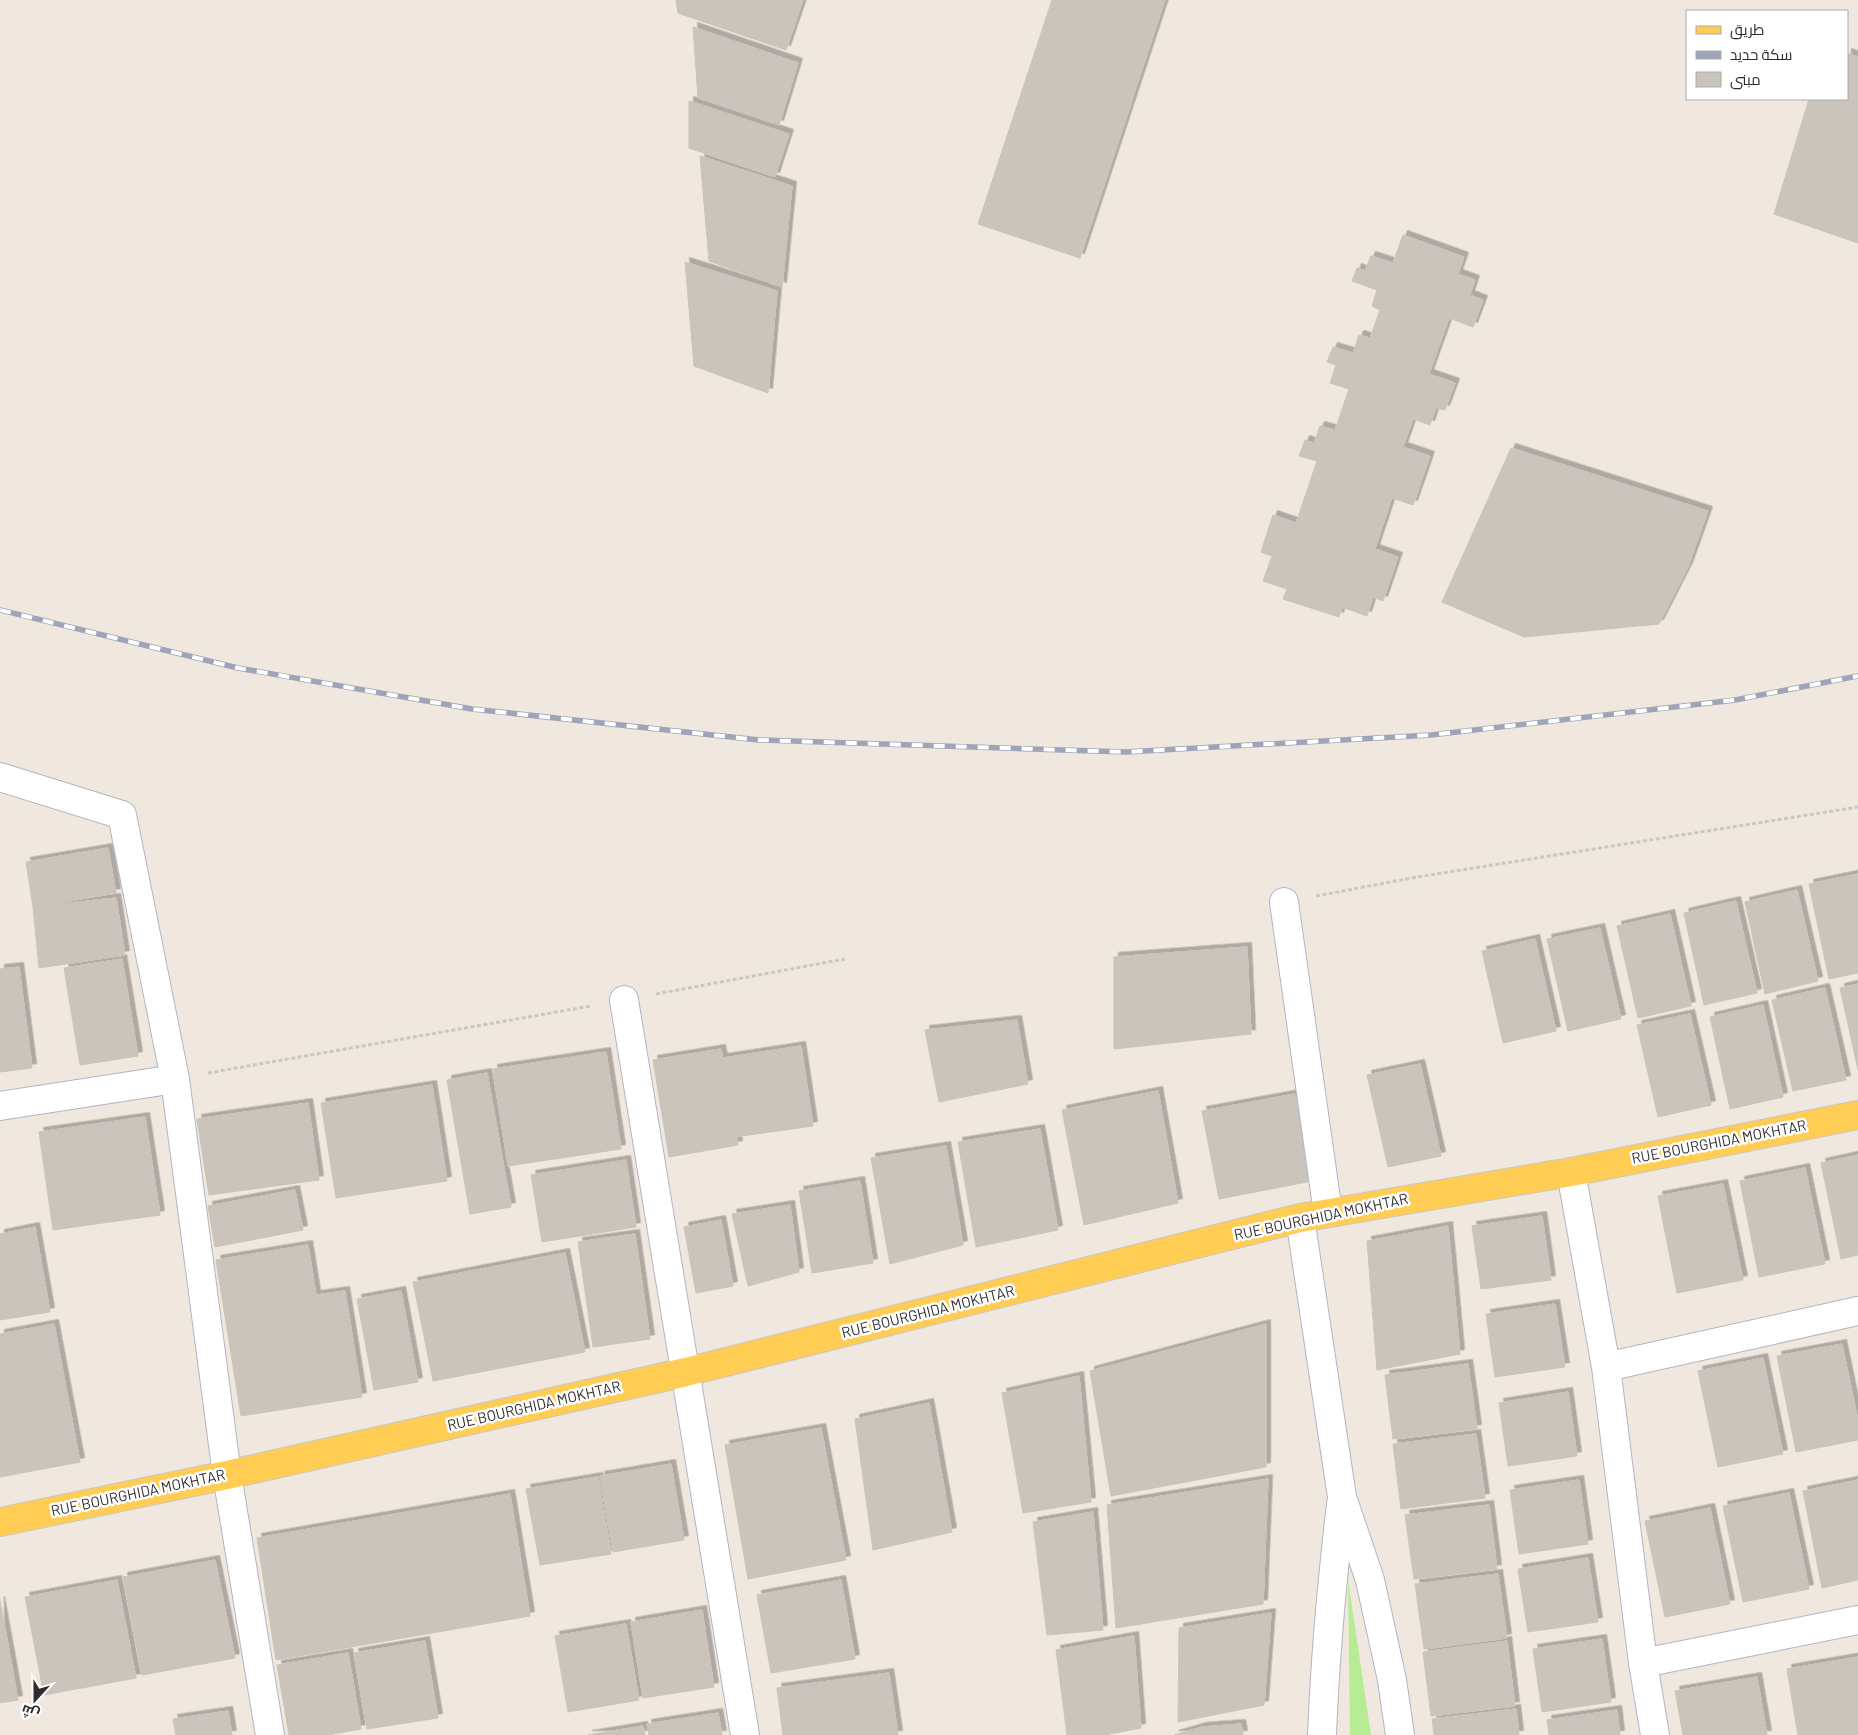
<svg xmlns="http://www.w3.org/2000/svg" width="1858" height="1735" font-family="Barlow,Cairo,sans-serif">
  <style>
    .green { fill: #b7ec95 }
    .building { fill: #cbc4bd; stroke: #ccc3b7; filter: url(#shadow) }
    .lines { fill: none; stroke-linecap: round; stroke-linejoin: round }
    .minor-casing { stroke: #b2b6c2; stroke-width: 30 }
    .major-casing { stroke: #c8c8c8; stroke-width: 30 }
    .path { stroke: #c8c8c8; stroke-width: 3; stroke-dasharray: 4 2.5; stroke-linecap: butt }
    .minor { stroke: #fff; stroke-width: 28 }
    .major { stroke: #ffcd53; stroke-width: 28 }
    .rail-casing { stroke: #9fa5b9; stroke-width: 5.5 }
    .rail { stroke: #fff; stroke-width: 4; stroke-dasharray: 11; stroke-linecap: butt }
    .labels { text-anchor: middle; stroke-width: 5; stroke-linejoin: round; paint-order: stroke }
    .street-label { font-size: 15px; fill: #2d2d2d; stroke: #fff }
  </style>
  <defs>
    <filter id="shadow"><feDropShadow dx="4.5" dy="-4.5" stdDeviation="0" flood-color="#0004"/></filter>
  </defs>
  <rect width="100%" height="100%" fill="#f0e7de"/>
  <path class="green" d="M1348,1579L1371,1735H1350Z"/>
  <path class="building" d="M676,0H803L786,50L678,13Z
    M1052,0H1165L1080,258L978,224Z
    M693,27L798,63L779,125L698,98Z
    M1847,53L1858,57V243L1774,214L1809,99H1847Z
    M689,101L789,134L775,177L689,148Z
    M700,156L792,186L782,287L709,261Z
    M1403,235L1464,257L1458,274L1475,280L1470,295L1483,300L1473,327L1449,318L1429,374L1455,383L1445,410L1436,408L1430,425L1413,419L1403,447L1430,456L1413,505L1392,498L1375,549L1398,557L1383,601L1373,597L1367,616L1342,607L1339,617L1283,599L1287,589L1263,581L1272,556L1261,552L1273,515L1296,523L1317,461L1299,456L1305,440L1314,443L1320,426L1335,430L1349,389L1330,383L1336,365L1327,362L1333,347L1353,353L1359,335L1370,338L1380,310L1372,306L1377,290L1352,281L1357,268L1365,271L1371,256L1393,263Z
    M685,262L777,291L768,393L694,366Z
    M1511,448L1708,511L1688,567L1659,624L1524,637L1442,602Z
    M108,848L116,893L33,907L26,862Z
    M1858,874V973L1829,979L1809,884Z
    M1797,890L1818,981L1765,994L1745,902Z
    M116,898L125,955L39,968L33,907Z
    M1736,901L1757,993L1704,1005L1684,913Z
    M1670,914L1691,1006L1638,1018L1617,926Z
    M1600,928L1621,1019L1568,1031L1547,939Z
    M1535,939L1556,1031L1503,1043L1482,951Z
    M1247,947L1251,1034L1114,1049V957Z
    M122,959L138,1056L80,1065L64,968Z
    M19,967L32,1068L0,1072V969Z
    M1858,984V1070L1840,988Z
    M1825,988L1846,1080L1793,1091L1772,1000Z
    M1763,1005L1783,1097L1730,1109L1710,1017Z
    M1690,1014L1711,1105L1658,1117L1637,1025Z
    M1017,1020L1028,1084L939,1102L925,1030Z
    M801,1046L813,1126L735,1137L723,1058Z
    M721,1049L738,1145L669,1157L653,1060Z
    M606,1052L621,1149L508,1166L493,1069Z
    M1420,1064L1441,1156L1388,1167L1367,1075Z
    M487,1073L511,1207L470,1214L447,1080Z
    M432,1085L447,1181L336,1198L321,1103Z
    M1158,1091L1178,1203L1084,1225L1062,1110Z
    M1295,1094L1312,1181L1219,1199L1202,1111Z
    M308,1103L319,1180L209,1195L197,1119Z
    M145,1117L160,1215L53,1230L39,1132Z
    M1040,1129L1058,1230L976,1247L958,1142Z
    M946,1146L963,1245L890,1264L871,1158Z
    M1858,1155V1255L1841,1259L1821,1163Z
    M626,1160L636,1227L542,1242L531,1175Z
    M1805,1168L1825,1264L1759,1277L1740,1181Z
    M860,1181L873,1263L812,1273L799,1191Z
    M1723,1184L1743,1280L1677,1293L1658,1196Z
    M295,1190L303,1230L215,1247L208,1206Z
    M790,1205L799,1272L748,1286L732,1214Z
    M1542,1216L1551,1280L1481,1289L1472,1226Z
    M721,1220L733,1286L696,1293L684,1227Z
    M1448,1226L1460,1354L1377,1370L1367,1241Z
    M35,1227L50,1312L0,1320V1234Z
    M635,1234L650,1339L593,1347L578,1242Z
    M308,1245L316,1295L345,1291L362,1397L241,1416L216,1260Z
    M565,1253L585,1352L433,1381L413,1282Z
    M401,1291L418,1382L374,1390L357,1299Z
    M1555,1304L1565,1367L1495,1377L1486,1314Z
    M54,1324L80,1462L0,1477V1334Z
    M1266,1324V1467L1111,1496L1090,1371Z
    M1842,1344L1858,1421V1440L1796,1452L1777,1356Z
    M1763,1358L1783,1454L1718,1467L1698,1371Z
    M1468,1364L1477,1429L1393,1439L1385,1375Z
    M1079,1376L1091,1502L1023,1513L1002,1393Z
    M1568,1392L1577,1456L1508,1466L1499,1403Z
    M929,1403L952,1532L873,1550L855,1419Z
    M821,1428L846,1560L748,1579L725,1445Z
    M1476,1434L1485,1498L1401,1509L1393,1444Z
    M671,1464L684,1540L613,1552L600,1476Z
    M598,1477L611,1554L540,1565L526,1489Z
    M1268,1479L1263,1604L1116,1628L1107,1505Z
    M1579,1480L1588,1544L1519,1554L1510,1490Z
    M1858,1480V1580L1822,1588L1803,1491Z
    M1789,1493L1809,1589L1743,1602L1723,1506Z
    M510,1494L530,1616L276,1660L257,1538Z
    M1489,1505L1497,1569L1414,1579L1405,1515Z
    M1710,1508L1730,1604L1665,1617L1645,1521Z
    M1093,1512L1103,1630L1047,1635L1033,1522Z
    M1588,1558L1598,1622L1528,1632L1518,1569Z
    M215,1560L235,1658L142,1675L123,1577Z
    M1498,1574L1507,1638L1424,1649L1415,1584Z
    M117,1580L136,1678L44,1695L25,1597Z
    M841,1580L855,1659L771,1673L757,1595Z
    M0,1601L18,1700L0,1703Z
    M702,1610L714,1687L643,1698L631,1622Z
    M1271,1613L1264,1705L1178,1722L1179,1628Z
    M626,1624L639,1700L568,1712L555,1636Z
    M1134,1636L1141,1728L1105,1735H1067L1056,1650Z
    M1602,1639L1611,1702L1542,1712L1533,1649Z
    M425,1641L438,1718L367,1729L354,1653Z
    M1507,1641L1515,1706L1431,1716L1423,1652Z
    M348,1653L361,1729L327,1735H289L277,1665Z
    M1858,1657V1735H1798L1787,1669Z
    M889,1673L898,1735H783L777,1688Z
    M1757,1677L1767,1735H1683L1675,1691Z
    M1516,1709L1519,1735H1434L1432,1719Z
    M1617,1710L1620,1735H1549L1547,1720Z
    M228,1711L232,1735H176L173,1719Z
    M718,1713L722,1735H649L647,1724Z
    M1241,1724L1243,1735H1174L1202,1727Z
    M643,1726L645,1735H588Z"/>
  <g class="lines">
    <g class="minor-casing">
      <path id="minor" d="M0,777L122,815L175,1079L227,1475L270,1735
        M1284,902L1328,1213
        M624,1000L745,1735
        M0,1106L175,1079
        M1571,1172L1606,1367L1643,1663L1655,1735
        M1300,1218L1342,1497L1370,1580L1392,1680L1400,1735
        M1606,1367L1858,1311
        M1643,1663L1858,1620
        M1322,1735C1325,1657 1332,1581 1341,1504"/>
    </g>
    <g class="major-casing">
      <path id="major" d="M0,1522L227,1475L686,1372L1300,1218L1571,1172L1858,1115"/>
    </g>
    <path class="path" d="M1316,896L1417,877L1858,807
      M656,994L845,959
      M208,1073L591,1006"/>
    <use href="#minor" class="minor"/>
    <use href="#major" class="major"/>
    <g class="rail-casing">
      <path id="rail" d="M0,610L238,668L472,709L759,740L1126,752L1431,735L1735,700L1858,676"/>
    </g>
    <use href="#rail" class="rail"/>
  </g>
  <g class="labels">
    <g class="street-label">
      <text transform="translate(1719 1142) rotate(-11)" y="5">RUE BOURGHIDA MOKHTAR</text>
      <text transform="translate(1321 1217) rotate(-12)" y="5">RUE BOURGHIDA MOKHTAR</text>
      <text transform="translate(928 1312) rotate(-14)" y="5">RUE BOURGHIDA MOKHTAR</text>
      <text transform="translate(534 1406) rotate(-13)" y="5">RUE BOURGHIDA MOKHTAR</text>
      <text transform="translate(138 1493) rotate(-12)" y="5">RUE BOURGHIDA MOKHTAR</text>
    </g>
  </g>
  <rect x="1686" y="10" width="162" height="90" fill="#ffffff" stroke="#ababab"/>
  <rect x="1696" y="26" width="25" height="8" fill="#ffcd53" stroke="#ababab"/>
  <text x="1730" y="35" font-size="15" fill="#2d2d2d">طريق</text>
  <rect x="1696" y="51" width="25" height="8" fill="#9fa5b9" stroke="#ababab"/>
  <text x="1730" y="60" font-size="15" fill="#2d2d2d">سكة حديد</text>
  <rect x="1696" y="72" width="25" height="15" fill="#cbc4bd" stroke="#ababab"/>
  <text x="1730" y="85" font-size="15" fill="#2d2d2d">مبنى</text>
  <g transform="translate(35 1700) rotate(201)" stroke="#ffffff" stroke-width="4" paint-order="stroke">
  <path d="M0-4L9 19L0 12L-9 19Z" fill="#2d2d2d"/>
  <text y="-8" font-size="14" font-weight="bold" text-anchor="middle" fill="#2d2d2d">ش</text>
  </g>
</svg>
